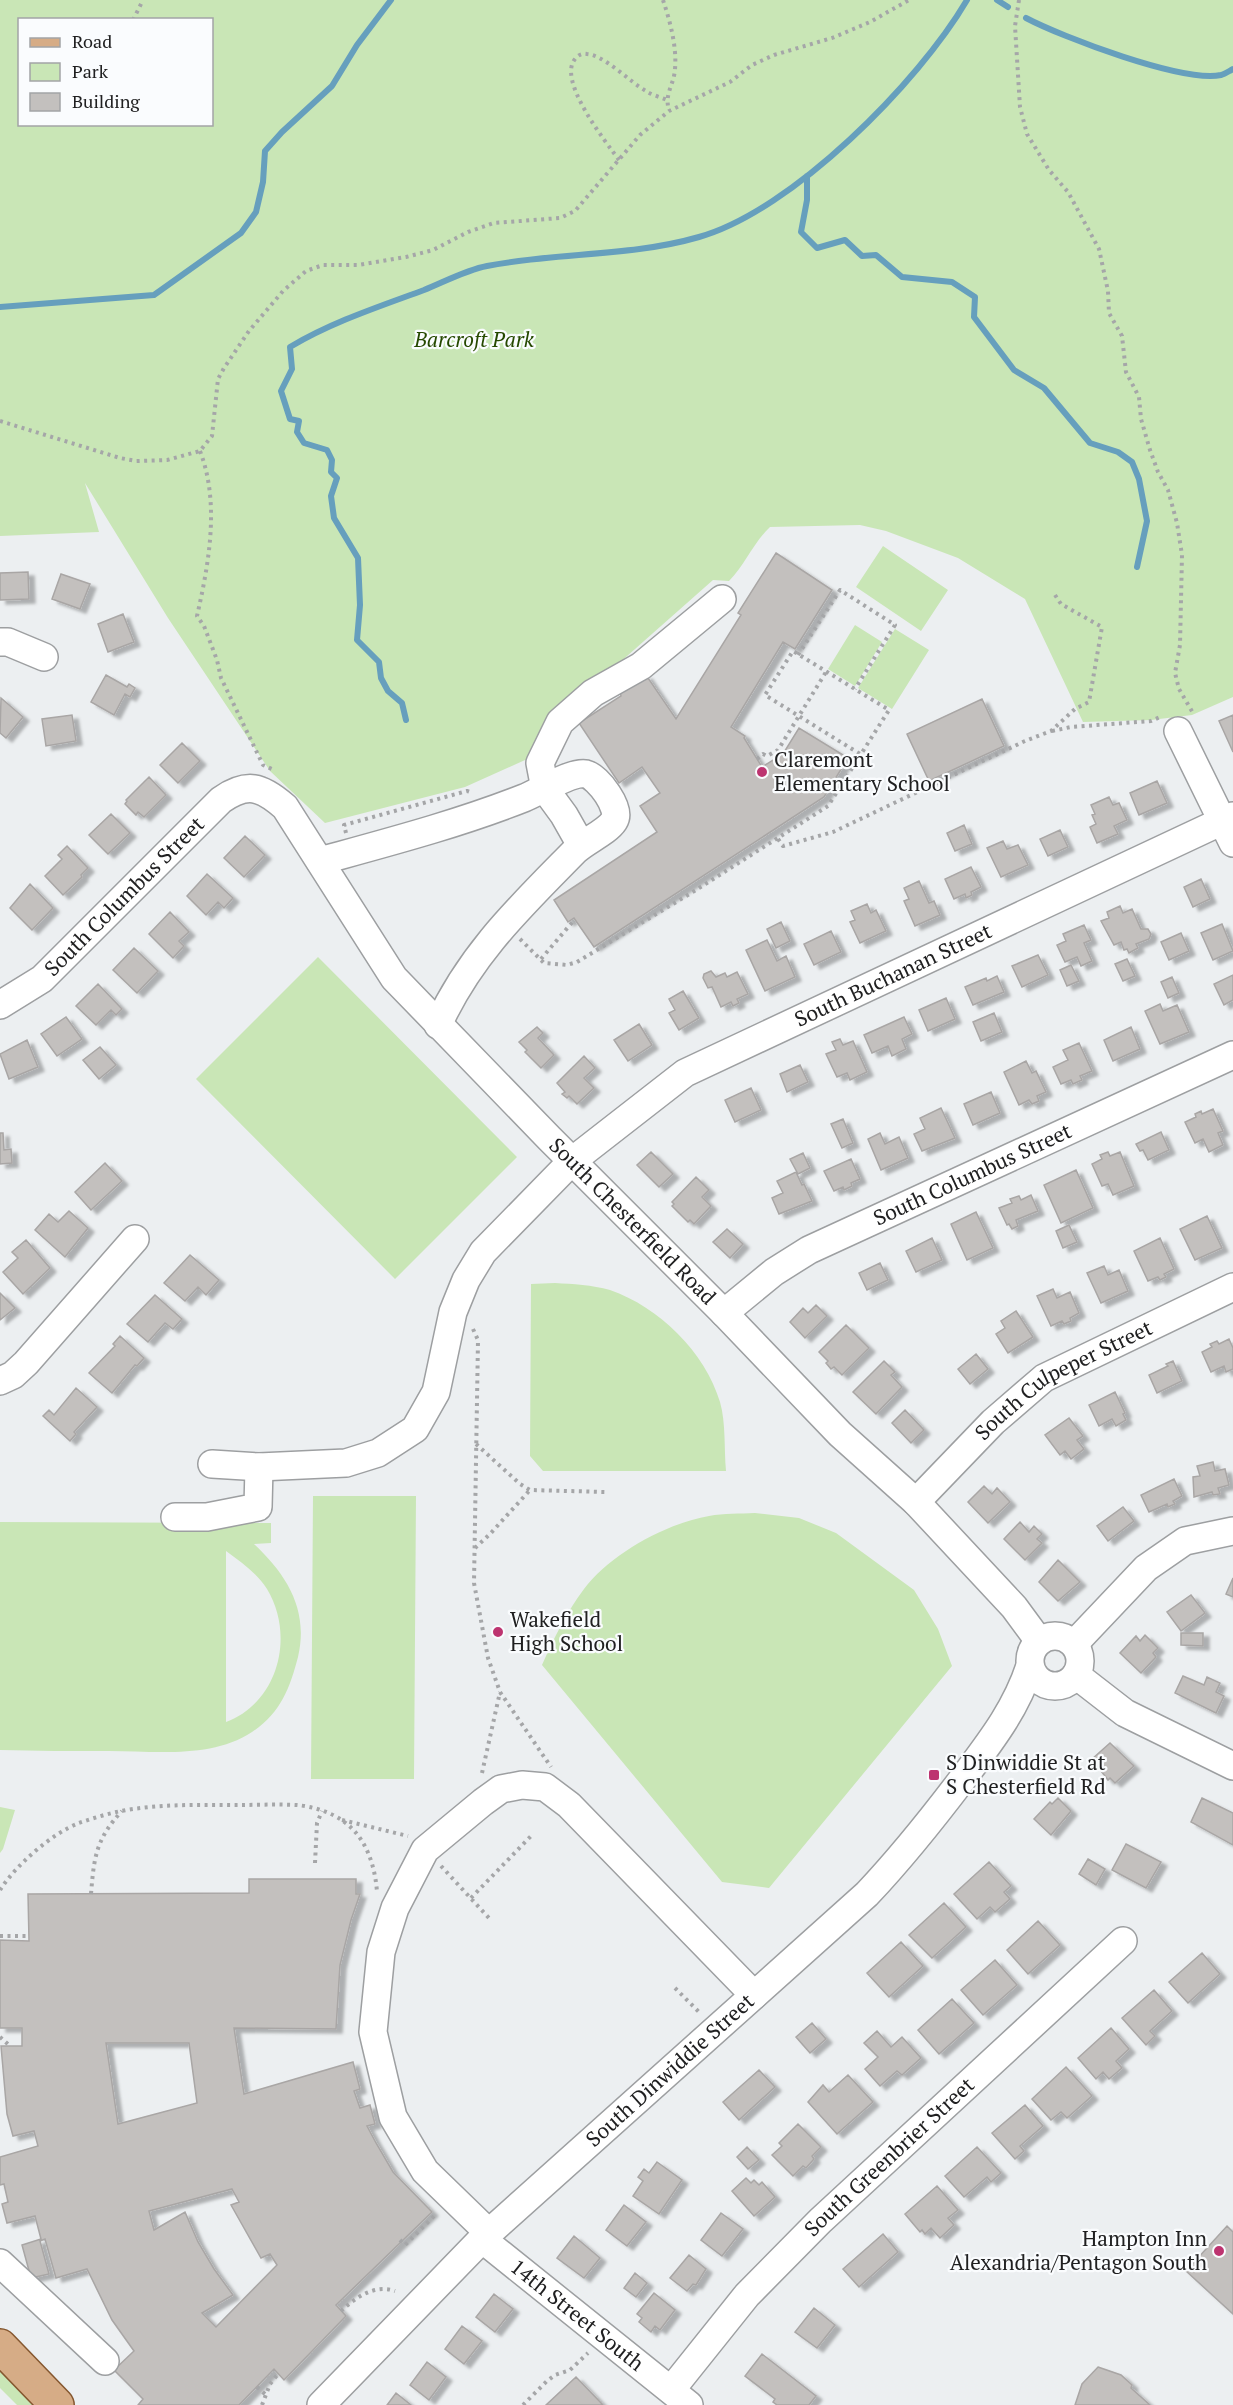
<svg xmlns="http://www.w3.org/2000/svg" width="1233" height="2405" font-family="'PT Serif',serif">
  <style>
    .green { fill: #c9e6b6; fill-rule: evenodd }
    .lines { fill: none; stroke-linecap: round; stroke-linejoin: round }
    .stream { stroke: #669fbd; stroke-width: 6 }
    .building { fill: #c3c0be; stroke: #a9a6a5; stroke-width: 1.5; fill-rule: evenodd; filter: url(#shadow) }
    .minor-casing { stroke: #9d9fa1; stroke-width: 30 }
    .major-casing { stroke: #85572f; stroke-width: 36 }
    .path { stroke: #a5a6a8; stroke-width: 4; stroke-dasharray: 3 4.5; stroke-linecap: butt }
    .minor { stroke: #fff; stroke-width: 27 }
    .major { stroke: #d6ac86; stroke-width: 33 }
    .poi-dot { fill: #bd3470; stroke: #fafcfe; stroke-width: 2 }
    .labels { text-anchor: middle; stroke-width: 4.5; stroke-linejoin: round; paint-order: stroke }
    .park-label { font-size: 21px; font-style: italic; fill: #264900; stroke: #fafcfe }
    .poi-label { font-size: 21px; fill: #202021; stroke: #fafcfe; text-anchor: start }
    .street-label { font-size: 21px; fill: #202021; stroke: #fafcfe }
  </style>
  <defs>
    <filter id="shadow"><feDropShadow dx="6" dy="4" stdDeviation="1.5" flood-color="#0004"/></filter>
  </defs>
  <rect width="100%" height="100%" fill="#eceff1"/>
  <path class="green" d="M0,0H1233V697L1192,715L1151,720L1083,722L1025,599L958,558L886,531L860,525L770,527C753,543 745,565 729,581L713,580L557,718L534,756L465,787L325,823L270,771L168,618L85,483L99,532L0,536ZM20,20H212V124H20Z
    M883,546L948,590L921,631L856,587Z
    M855,625L882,642L855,686L828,669Z
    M895,629L929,650L892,709L858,688Z
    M318,957L517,1157L395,1279L196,1079Z
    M555,1283C573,1284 592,1285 610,1290C659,1307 705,1352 720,1402C726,1423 724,1449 726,1471H543L530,1456L531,1284Z
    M313,1496H416L414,1779H311Z
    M755,1513L799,1518L836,1533L914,1590L938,1629L952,1666L769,1888L722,1882L542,1665C554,1638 566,1613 584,1589C610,1554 667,1523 709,1516C724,1513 740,1514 755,1513Z
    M0,1522L271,1523V1543L254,1544C287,1575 309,1610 298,1657C290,1688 280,1714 252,1732C211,1759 155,1751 109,1751C73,1751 36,1751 0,1750ZM226,1551C241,1562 257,1573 267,1589C295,1635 279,1702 226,1722Z
    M0,1807L15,1810L3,1849L0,1853Z
    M0,2360L45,2405H17L0,2388Z"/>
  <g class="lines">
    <path class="stream" d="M997,0L1008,7
      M1026,18C1062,37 1183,83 1221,75C1225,74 1229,71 1233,69
      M807,176V200L801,232L817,248L845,240L862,256L876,255L902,277L952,282L975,297L974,317L1014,370L1044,388L1090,443L1118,452L1132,462L1139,479L1147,521L1137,567
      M0,307L154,295L241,233L256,212L263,182L265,151L282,132L332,86L357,45L391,0
      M406,720L402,703L388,691L381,678L379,662L357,640L360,605L358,558L334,518L331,496L337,478L331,472L332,460L327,450L304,443L297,432L299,421L290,419L281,391L292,369L290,347C332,322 378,307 424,290C444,282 466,270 487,266C557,252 630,257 699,237C792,211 919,82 967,0"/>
  </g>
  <path class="building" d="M776,553L832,590L795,649L783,642L731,727L745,736L744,738L762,767L783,754L799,728L848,758L824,797L594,947L574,918L568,922L554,900L657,832L640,806L660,793L642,767L619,783L579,723L621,696L620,692L646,675L676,719L741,615L738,613Z
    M28,572L29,599L0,600V573Z
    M61,574L90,584L80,609L52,599Z
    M123,614L134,642L108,652L98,624Z
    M106,675L127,687L129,684L135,688L130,697L125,694L114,715L91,702Z
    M1,698L23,717L6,738L0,733Z
    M982,699L1004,746L929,781L907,734Z
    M72,715L76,741L46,746L42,719Z
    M1233,715V752L1219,721Z
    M182,743L200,761L178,783L160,765Z
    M149,777L166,795L144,817L138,812L136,815L125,804L127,801L126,800Z
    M1157,781L1167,803L1139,815L1130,793Z
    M1109,797L1113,805L1119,803L1127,820L1114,826L1118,834L1097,843L1090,827L1096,824L1092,815L1095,814L1091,805Z
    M111,814L130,833L108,854L89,835Z
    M964,825L972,844L955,851L947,833Z
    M1060,830L1068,847L1048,856L1040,839Z
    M245,836L265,855L244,877L224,858Z
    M1003,841L1007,849L1018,845L1028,865L1001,877L987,848Z
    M67,846L88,868L81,875L82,877L63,895L45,876L62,859L58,855Z
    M971,867L981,887L971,892L972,895L966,898L965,894L954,899L945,879Z
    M207,874L233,898L224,908L218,902L206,915L187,896Z
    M1201,879L1210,899L1193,907L1184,887Z
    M919,881L929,903L934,901L940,915L915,926L904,901L909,899L904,888Z
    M30,884L53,908L32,930L10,908Z
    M867,904L871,913L876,910L886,931L860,943L850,922L855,920L851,911Z
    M1120,906L1123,913L1132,909L1141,929H1148L1151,934L1149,939L1136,944L1138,948L1129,953L1127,949L1124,950L1121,942L1114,945L1101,921L1109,918L1107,912Z
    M170,912L189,932L179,941L184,946L173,958L149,934Z
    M781,922L790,941L776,948L767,929Z
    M1222,924L1233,951L1213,960L1201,933Z
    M1084,925L1091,940L1084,943L1092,961L1081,966L1077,957L1065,962L1057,945L1066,941L1063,934Z
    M831,931L841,952L814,965L804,944Z
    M1181,933L1189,951L1169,960L1161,942Z
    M767,940L777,961L786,956L795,977L765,991L746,950Z
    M134,948L158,971L137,993L113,970Z
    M1038,955L1048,975L1022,987L1012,966Z
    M1127,959L1135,976L1123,981L1115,964Z
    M1071,965L1079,981L1067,986L1060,970Z
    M711,971L716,977L725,973L727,977L737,972L748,994L737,999L739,1003L733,1006L731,1002L721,1007L712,987L708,988L703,978L704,974Z
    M1233,975V1000L1224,1005L1214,984Z
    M997,976L1004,992L973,1005L965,987L986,978L987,981Z
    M1172,977L1179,993L1168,998L1161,982Z
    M98,984L122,1009L116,1015L111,1010L96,1025L76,1006Z
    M683,991L699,1018L679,1030L669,1013L675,1010L669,999Z
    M946,998L955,1019L928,1031L919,1010Z
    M1160,1004L1163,1011L1177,1005L1189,1032L1160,1044L1145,1011Z
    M994,1013L1002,1032L981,1041L973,1022Z
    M66,1017L82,1039L57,1056L41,1034Z
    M904,1017L912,1034L902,1039L906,1049L892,1056L888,1046L872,1053L864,1035Z
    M639,1024L652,1045L628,1061L614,1040Z
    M537,1027L543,1033L538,1038L554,1055L541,1068L525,1052L527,1050L519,1042Z
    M1131,1027L1140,1049L1113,1061L1104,1040Z
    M840,1039L843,1045L853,1041L867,1072L850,1080L847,1073L837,1077L826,1054L836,1050L832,1042Z
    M27,1040L38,1067L9,1079L0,1054Z
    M1079,1043L1092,1071L1080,1076L1082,1080L1073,1084L1071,1080L1061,1084L1053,1067L1068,1060L1063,1050Z
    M100,1047L116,1065L99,1079L83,1060Z
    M584,1056L595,1068L584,1078L594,1088L577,1104L569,1096L567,1098L562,1094L565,1092L557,1083Z
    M1026,1061L1032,1073L1036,1071L1046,1092L1037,1096L1039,1101L1032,1104L1029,1100L1019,1105L1004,1072Z
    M800,1065L808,1082L787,1092L780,1074Z
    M751,1088L761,1110L735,1122L725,1100Z
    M991,1092L1000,1113L973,1125L964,1104Z
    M941,1108L955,1138L922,1151L914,1134L925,1129L920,1118Z
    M1213,1109L1223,1131L1218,1133L1223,1145L1209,1152L1203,1139L1195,1143L1185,1122L1196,1117L1195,1114L1201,1111L1202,1114Z
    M843,1119L853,1143L842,1148L831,1124Z
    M1161,1132L1169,1150L1148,1160L1143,1150L1140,1151L1136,1144Z
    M0,1133H3L4,1150L11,1149L12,1163L0,1164Z
    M880,1133L885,1144L899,1137L908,1158L881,1170L868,1139Z
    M651,1152L673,1174L659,1187L637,1165Z
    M1108,1152L1110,1156L1120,1152L1134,1186L1113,1195L1108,1184L1102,1186L1092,1164L1102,1159L1100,1155Z
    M803,1153L810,1168L798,1174L790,1159Z
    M851,1159L860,1179L851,1183L852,1186L844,1190L843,1187L834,1191L824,1171Z
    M105,1163L122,1181L91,1210L75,1192Z
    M1076,1170L1093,1208L1061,1223L1044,1185Z
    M796,1172L802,1185L804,1184L812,1201L779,1214L772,1198L783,1193L777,1181Z
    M696,1177L709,1190L702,1197L711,1206L694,1224L690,1220L688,1222L672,1206L674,1204L672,1202Z
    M1031,1195L1038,1211L1016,1220L1018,1226L1012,1229L1009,1224L1007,1225L999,1208L1012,1203L1010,1199L1019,1196L1021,1200Z
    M69,1211L88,1228L65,1257L35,1230L49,1214L58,1222Z
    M976,1212L993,1248L967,1260L951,1224Z
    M1207,1216L1222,1248L1195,1260L1180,1229Z
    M1069,1225L1077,1242L1063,1248L1056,1231Z
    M727,1229L743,1244L730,1258L713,1242Z
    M932,1238L942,1260L916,1272L906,1251Z
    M1160,1238L1174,1269L1164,1274L1166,1277L1160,1280L1158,1277L1148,1281L1134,1251Z
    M26,1240L50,1268L23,1294L3,1272L18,1258L12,1252Z
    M190,1255L219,1280L206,1295L198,1287L185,1301L164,1283Z
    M880,1263L888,1280L867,1290L859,1273Z
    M1104,1266L1108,1275L1119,1270L1128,1291L1101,1303L1087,1273Z
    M1053,1289L1057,1298L1070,1292L1079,1313L1070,1318L1071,1321L1064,1324L1062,1321L1051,1326L1037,1296Z
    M0,1293L15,1308L0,1320Z
    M155,1295L182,1319L173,1329L165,1323L148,1342L127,1324Z
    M816,1305L827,1316L805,1338L790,1322L803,1308L808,1313Z
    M1016,1311L1033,1337L1008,1353L996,1334L1005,1328L1001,1321Z
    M846,1325L869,1348L842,1375L834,1367L831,1369L826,1363L828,1361L819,1352Z
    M120,1336L144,1358L137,1366L135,1365L112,1393L89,1373L115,1346L113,1344Z
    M1229,1339L1233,1348V1369L1226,1372L1224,1366L1211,1372L1202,1352L1212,1347L1210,1344L1217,1341L1219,1344Z
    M976,1354L988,1369L970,1384L958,1369Z
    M884,1361L895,1372L891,1375L902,1387L876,1414L853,1392Z
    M1173,1361L1182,1381L1157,1393L1149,1375L1168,1366L1166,1364Z
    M76,1388L97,1407L74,1432L76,1434L70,1441L43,1416L49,1410L54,1415Z
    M1115,1392L1125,1413L1123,1414L1126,1420L1116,1426L1112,1419L1099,1426L1089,1405Z
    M905,1410L924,1430L911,1443L892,1423Z
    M1069,1418L1083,1436L1077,1440L1084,1449L1071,1459L1065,1451L1060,1455L1045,1435Z
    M1213,1462L1215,1471L1225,1469L1229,1485L1218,1488L1220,1494L1213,1495L1212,1492L1194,1497L1193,1477L1200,1476L1197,1466Z
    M1174,1479L1182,1496L1173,1501L1175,1504L1168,1507L1167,1504L1149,1512L1141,1495Z
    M984,1486L992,1494L997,1488L1010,1502L988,1523L968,1502Z
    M1123,1507L1134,1521L1108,1541L1097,1526Z
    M1020,1522L1029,1532L1034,1526L1042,1534L1037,1539L1042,1543L1025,1560L1004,1539Z
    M1058,1560L1080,1582L1058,1601L1039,1582Z
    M1233,1578V1597L1226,1594Z
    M1191,1595L1205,1613L1181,1631L1167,1612Z
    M1181,1633H1203V1646L1181,1645Z
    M1145,1635L1158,1648L1153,1653L1156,1657L1141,1673L1120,1653L1136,1636L1140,1641Z
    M1183,1676L1204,1685L1207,1677L1220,1683L1216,1692L1224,1696L1216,1713L1175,1693Z
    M1110,1743L1134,1766L1115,1783L1110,1778L1108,1780L1092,1759Z
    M1058,1798L1071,1811L1051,1835L1034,1819L1050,1802L1052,1804Z
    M1202,1798L1233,1813V1845L1191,1822Z
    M1126,1844L1161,1862L1146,1888L1112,1870Z
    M1088,1859L1105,1869L1096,1885L1079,1874Z
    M989,1862L1011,1886L1004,1892L1010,1899L995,1912L990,1907L977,1919L954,1894Z
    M249,1879H356V1894H360L351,1920L340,1965L336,2029L234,2028L244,2094L353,2062L360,2089L354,2091L360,2108L370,2105L375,2124L367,2126L376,2143L393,2172L432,2212L336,2305L346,2316L284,2380L274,2369L239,2405H138L143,2399L114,2370L134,2351L112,2320L87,2269L56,2278L45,2239L40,2241L49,2274L31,2278L22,2245L41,2239L35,2216L7,2223L2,2204L8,2202L4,2184L0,2185V2157L38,2146L34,2131L13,2136L7,2114L1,2046H22V2028H0V1940L29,1941L28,1894L249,1893ZM106,2043H189L197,2103L118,2124ZM232,2189L239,2202L231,2205L261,2258L270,2254L277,2265L216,2327L202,2313L233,2295L214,2269L198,2242L185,2212L154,2230L149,2211Z
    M944,1903L966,1927L932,1958L909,1935Z
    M1038,1921L1060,1945L1028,1974L1007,1950Z
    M901,1942L923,1966L889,1997L867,1973Z
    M1202,1953L1220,1974L1188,2003L1169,1982Z
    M995,1960L1017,1985L983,2015L961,1990Z
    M1154,1990L1172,2011L1150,2031L1155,2036L1146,2045L1122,2018Z
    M952,1999L974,2023L939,2054L918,2030Z
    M812,2023L826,2039L810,2053L796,2037Z
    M1111,2028L1129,2049L1116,2061L1122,2068L1109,2079L1103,2072L1096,2079L1078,2058Z
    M877,2031L891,2047L902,2037L921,2058L902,2075L897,2071L880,2086L865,2069L878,2057L864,2043Z
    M1066,2067L1092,2096L1067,2118L1061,2112L1051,2120L1032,2099Z
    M759,2070L775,2087L739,2120L723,2102Z
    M848,2075L873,2102L837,2134L808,2102L823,2085L829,2092Z
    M1025,2105L1043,2126L1020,2146L1024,2151L1015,2159L992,2133Z
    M798,2124L821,2147L812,2156L814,2159L806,2168L803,2166L793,2176L772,2155L782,2146L779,2143Z
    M747,2147L759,2160L748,2169L737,2157Z
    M977,2147L1001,2173L991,2182L987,2177L964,2197L945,2176Z
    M657,2162L682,2180L659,2214L633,2196L643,2181L638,2177L644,2169L649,2173Z
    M746,2178L751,2183L754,2180L759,2185L762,2182L775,2197L754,2216L732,2191Z
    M937,2186L958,2210L948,2218L954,2225L940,2238L931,2228L925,2234L922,2230L920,2232L905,2214Z
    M624,2205L646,2222L627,2246L606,2230Z
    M721,2213L743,2229L722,2256L701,2240Z
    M1227,2226L1233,2232V2314L1186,2271Z
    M883,2234L898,2252L859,2287L843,2269Z
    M574,2236L600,2258L584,2278L557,2258Z
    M689,2255L706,2269L696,2285L693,2284L687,2291L670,2278Z
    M635,2273L647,2283L636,2297L624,2288Z
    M654,2293L675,2310L660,2330L655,2326L651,2332L639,2322L642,2318L637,2314Z
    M494,2294L513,2309L495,2332L476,2317Z
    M814,2308L835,2325L817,2348L795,2332Z
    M462,2326L482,2341L464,2364L445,2349Z
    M762,2354L816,2396L809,2405H777L773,2402L775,2399L745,2376Z
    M427,2362L446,2377L429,2400L410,2385Z
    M1098,2367L1121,2375L1132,2385L1131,2388L1150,2405H1075L1082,2384Z
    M576,2377L603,2405H546Z
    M396,2393L411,2405H387Z"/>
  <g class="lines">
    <g class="minor-casing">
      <g id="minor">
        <path d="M0,642H8L44,657"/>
        <path d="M1178,731L1233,843"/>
        <path d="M581,845L564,815L545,789L540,763L560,722L593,693L641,666L722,599"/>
        <path d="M320,861C389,842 458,824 524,798C539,792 572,771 586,774C598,777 622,809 614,821C607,832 585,841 575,851C521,906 470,954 438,1025"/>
        <path id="s1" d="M0,1005L42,979L221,800C247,782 261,786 285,807L394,978L549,1138L724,1313L840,1434L916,1502L1014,1607L1039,1641"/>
        <path id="s2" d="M724,1313L774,1272L809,1250L1233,1055"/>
        <path d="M0,1381L13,1375L26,1363L135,1239"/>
        <path id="s3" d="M212,1464L259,1467L346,1463L378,1453L415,1429L436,1392L453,1312L466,1280L483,1252L572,1161L685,1073L1233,816"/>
        <path id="s4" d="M916,1502L993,1422L1044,1378L1233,1287"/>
        <path d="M175,1517H207L258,1507L259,1467"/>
        <circle cx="1055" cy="1661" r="25"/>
        <path d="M1074,1644L1146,1568L1185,1541L1233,1531"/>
        <path d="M1076,1675L1125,1713L1233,1766"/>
        <path d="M489,2233L425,2171L393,2117L373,2032L381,1952L395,1908L425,1850L483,1802L501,1789L522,1785L545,1787L569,1805L754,1995"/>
        <path id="s5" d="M482,2239L689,2405"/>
        <path d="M0,2263L105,2361"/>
        <path id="s6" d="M671,2390L747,2295L820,2221L1123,1941"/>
        <path id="s7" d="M321,2405L482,2239L867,1894C902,1857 933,1818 964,1777C991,1741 1016,1709 1030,1666"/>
      </g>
    </g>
    <g class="major-casing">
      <path id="major" d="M0,2346L57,2405"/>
    </g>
    <path class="path" d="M663,0C670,21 677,47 675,69C674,85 664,94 669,110
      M1019,0L1015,26L1020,107L1027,134L1049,170L1068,192L1099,249L1108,291L1109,313L1122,336L1126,372L1139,397L1141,419L1150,450L1158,472L1168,490L1177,523L1182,555L1180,645L1175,673L1179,689L1193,713
      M133,20L143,0
      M619,160C606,142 557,81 575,59C578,55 582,53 587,54C604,55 630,82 646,91C652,95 660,97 667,100
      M0,421L120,458L136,461L167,460L200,451L212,436L218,379L224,368L249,331L283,291L306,271L323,265H358L406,257L433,250L468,232L494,223L560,218L575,211L640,135L669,111L730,82L752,65L774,55L832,38L870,22L909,0
      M200,451C220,503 209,563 197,616L204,626L217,660L221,678L263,765L274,770
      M798,655L840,590L895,625L855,689
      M1052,731L1071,727L1151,721L1160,717
      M757,759L763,754L767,756L778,750L826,672
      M346,833L344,825L467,791L473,793
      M778,839L783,846L833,832L1025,741L1051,731L1075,709L1089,702L1102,627L1061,604L1055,595
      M520,939L544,963L567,965L577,962L696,890L828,806L889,710L793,651L765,695L860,754
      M541,959L575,919
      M473,1329L478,1340L474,1583L488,1658L500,1692L551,1767
      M476,1444L520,1484L530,1490L606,1492
      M475,1548L490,1534L530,1490
      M482,1773L500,1692
      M342,1820L408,1836
      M315,1863L317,1823L322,1811
      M441,1866L489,1918
      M0,1890C16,1865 51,1834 79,1823C99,1816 120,1810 141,1808C173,1804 205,1805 237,1805C256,1805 276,1804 296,1805C311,1806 331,1812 343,1821C366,1837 375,1865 377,1892
      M91,1894C94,1857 96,1839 122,1811
      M471,1898L532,1835
      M0,1936H29
      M675,1988L700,2013
      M0,2037L10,2046
      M400,2240L405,2245L437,2213
      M341,2311C356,2297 375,2284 395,2291
      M257,2387L265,2394
      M262,2405L270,2384L278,2374
      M523,2405L547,2381L555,2375L570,2370L588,2353"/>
    <use href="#minor" class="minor"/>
    <use href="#major" class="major"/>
  </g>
  <g class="poi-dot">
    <circle cx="762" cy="772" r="6"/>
    <circle cx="498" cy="1632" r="6"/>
    <rect x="928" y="1769" width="12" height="12" rx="3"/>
    <circle cx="1219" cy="2251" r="6"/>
  </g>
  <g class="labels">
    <g class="park-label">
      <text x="474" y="347">Barcroft Park</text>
    </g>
    <g class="poi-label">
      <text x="774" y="767">Claremont<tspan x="774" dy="24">Elementary School</tspan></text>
      <text x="510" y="1627">Wakefield<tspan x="510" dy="24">High School</tspan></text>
      <text x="946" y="1770">S Dinwiddie St at<tspan x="946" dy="24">S Chesterfield Rd</tspan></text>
      <text x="1207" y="2246" text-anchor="end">Hampton Inn<tspan x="1207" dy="24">Alexandria/Pentagon South</tspan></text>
    </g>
    <g class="street-label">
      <text dy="7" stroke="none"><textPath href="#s1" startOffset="166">South Columbus Street</textPath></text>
      <text dy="7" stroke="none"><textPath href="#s3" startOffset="904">South Buchanan Street</textPath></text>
      <text dy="7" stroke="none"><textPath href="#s2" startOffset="286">South Columbus Street</textPath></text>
      <text dy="7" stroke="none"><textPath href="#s1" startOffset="918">South Chesterfield Road</textPath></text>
      <text dy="7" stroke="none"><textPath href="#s4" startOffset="194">South Culpeper Street</textPath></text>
      <text dy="7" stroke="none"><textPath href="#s7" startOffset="484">South Dinwiddie Street</textPath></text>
      <text dy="7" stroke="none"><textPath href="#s6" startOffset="320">South Greenbrier Street</textPath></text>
      <text dy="7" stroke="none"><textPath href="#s5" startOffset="122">14th Street South</textPath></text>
    </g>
  </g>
  <rect x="18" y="18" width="195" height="108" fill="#fafcfe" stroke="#a3a4a6" stroke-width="1.5"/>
  <rect x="30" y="38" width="30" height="9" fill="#d6ac86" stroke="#a3a4a6" stroke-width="1.5"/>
  <text x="72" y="48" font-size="18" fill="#202021">Road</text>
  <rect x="30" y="63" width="30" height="18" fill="#c9e6b6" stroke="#a3a4a6" stroke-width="1.5"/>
  <text x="72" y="78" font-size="18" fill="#202021">Park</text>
  <rect x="30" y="93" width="30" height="18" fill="#c3c0be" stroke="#a3a4a6" stroke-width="1.5"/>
  <text x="72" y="108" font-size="18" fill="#202021">Building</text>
</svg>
